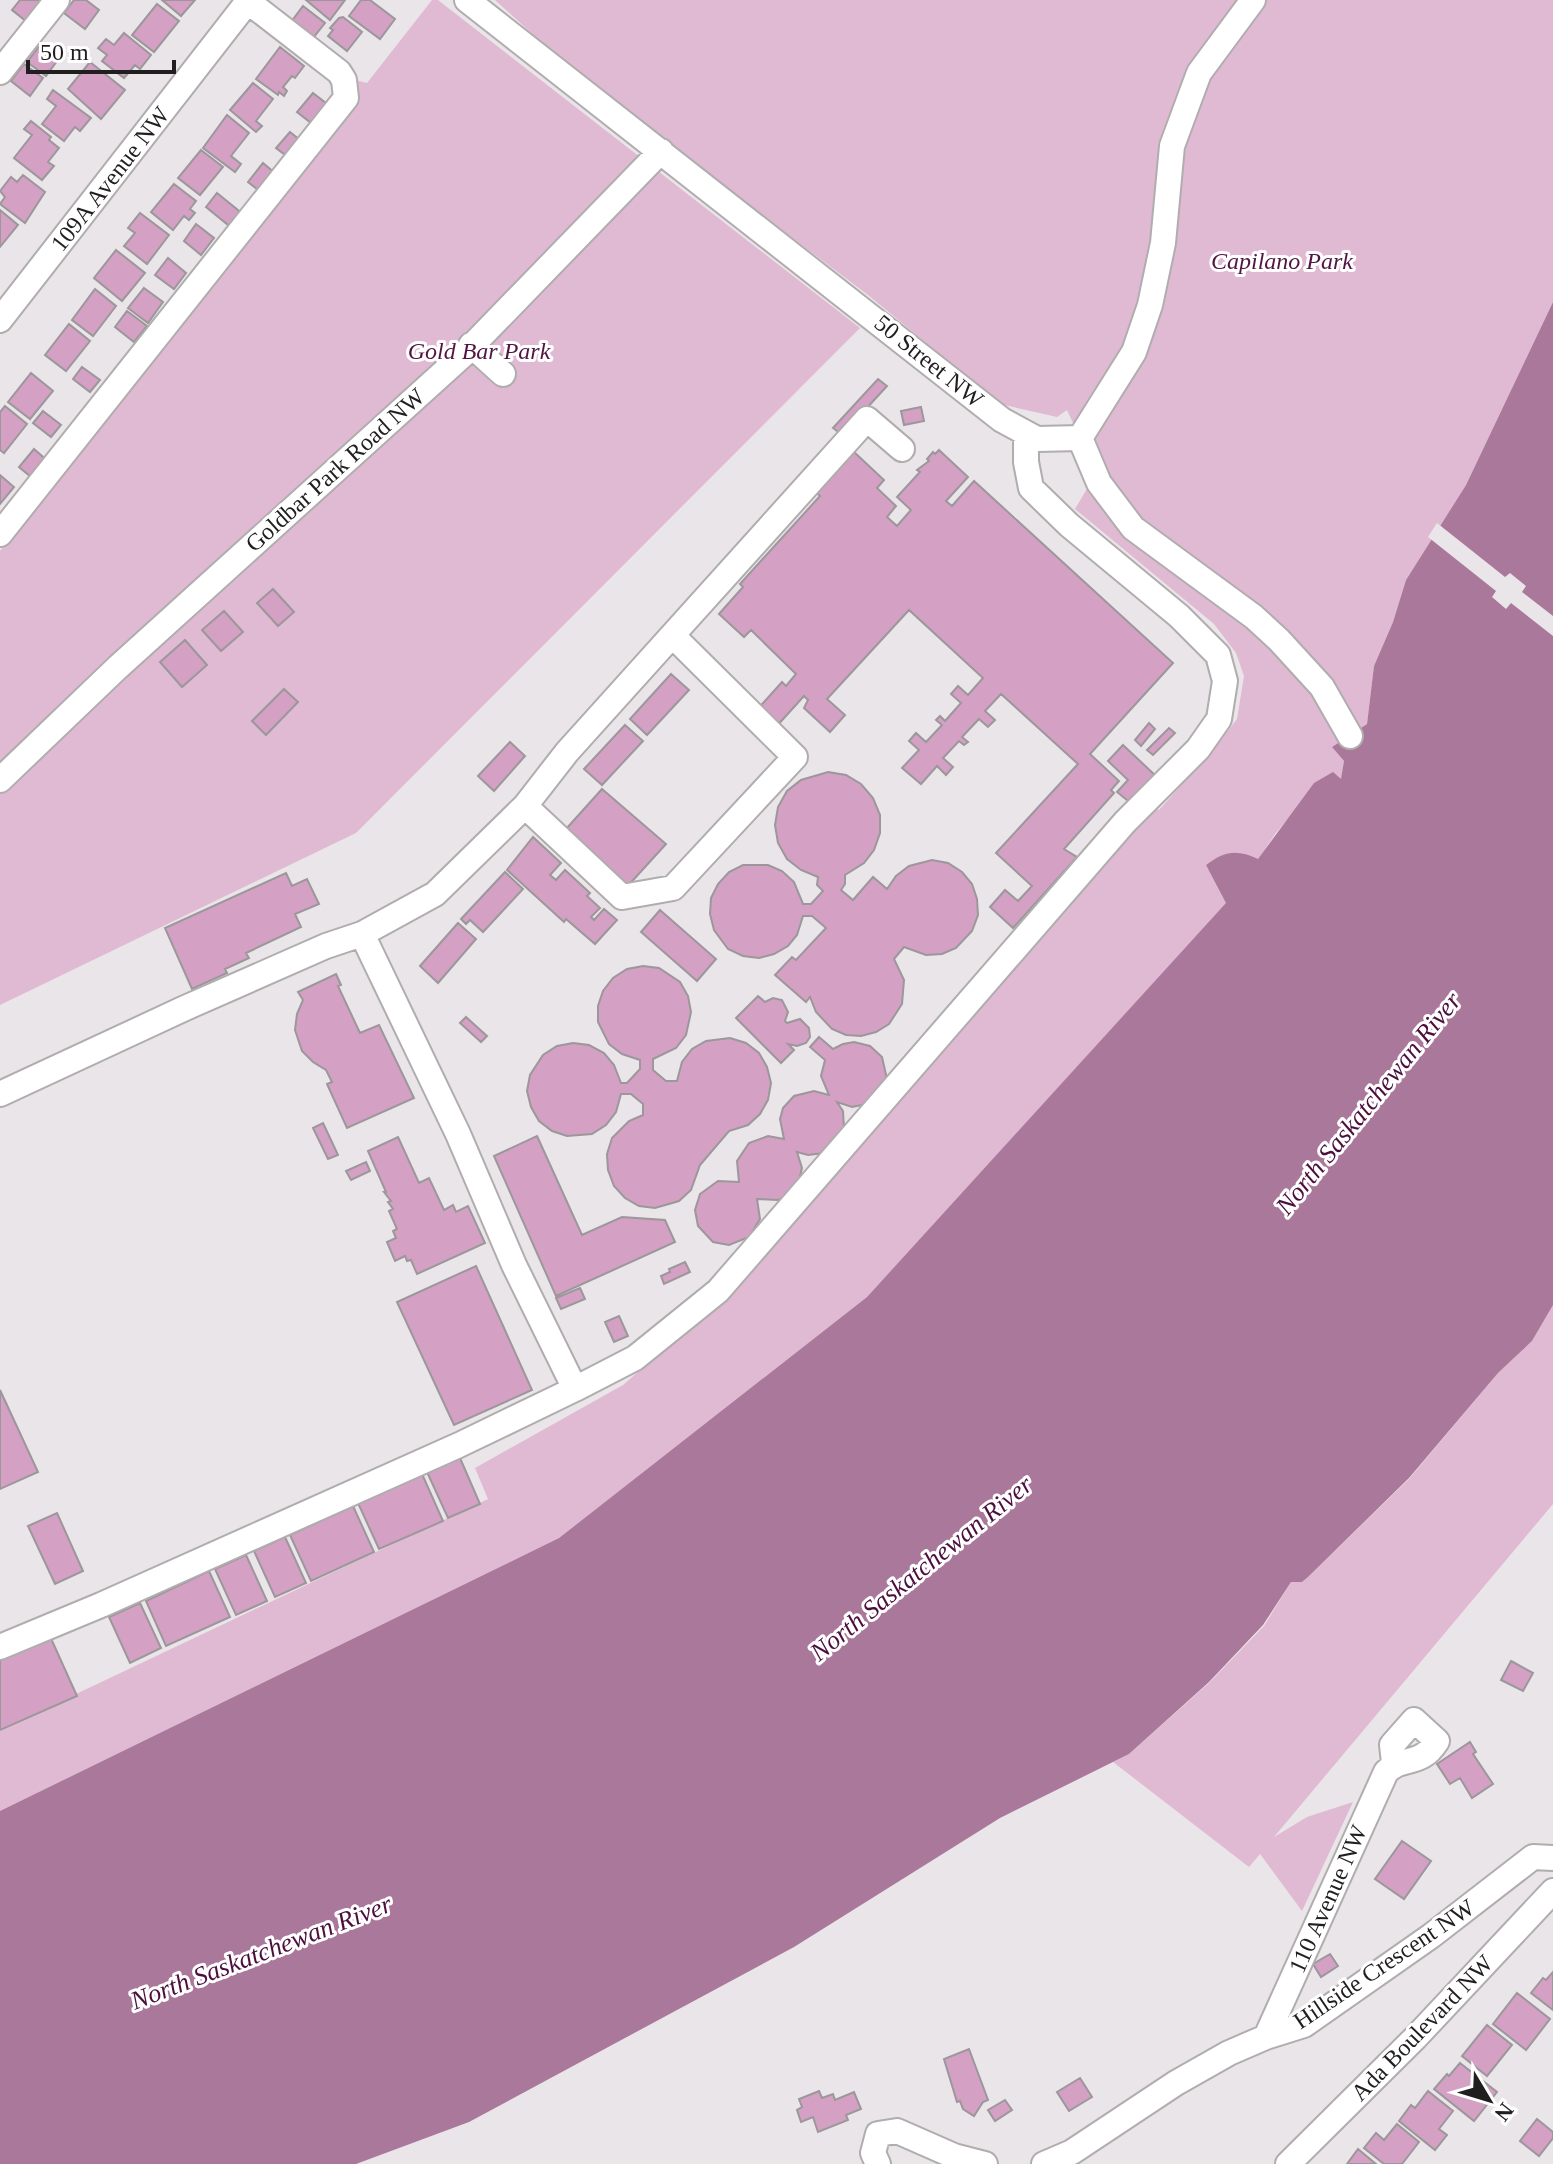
<svg xmlns="http://www.w3.org/2000/svg" width="1553" height="2164" font-family="'Times New Roman',serif">
  <style>
    .green { fill: #e0bad3 }
    .water { fill: #a9789a }
    .pier { fill: #eae5e8 }
    .building { fill: #d4a0c3; stroke: #9b979a; stroke-width: 2 }
    .lines { fill: none; stroke-linecap: round; stroke-linejoin: round }
    .minor-casing { stroke: #b1adaf; stroke-width: 28 }
    .minor { stroke: #fff; stroke-width: 24 }
    .labels { text-anchor: middle; stroke-width: 6; stroke-linejoin: round; paint-order: stroke }
    .street-label { font-size: 24px; fill: #201e1f; stroke: #fff }
    .park-label { font-size: 24px; font-style: italic; fill: #511543; stroke: #fff }
    .water-label { font-size: 26px; font-style: italic; fill: #4b0e3d; stroke: #fff }
  </style>
  <rect width="100%" height="100%" fill="#eae5e8"/>
  <path class="green" d="M432,0H438L860,328L356,833L0,1005V551L355,99V80L367,83Z
    M495,0H1553V302L1466,485L1406,580L1393,622L1374,666L1367,724L1332,747L1344,761L1341,780L1293,813L1275,834L1258,860C1237,850 1225,851 1206,865L1227,903L867,1297L559,1538L0,1811V1730L488,1499L475,1468L623,1385L727,1295L1155,808L1159,810L1212,751L1237,719L1244,676L1236,653L1214,624L1075,509L1088,487L1080,438L1067,410L1057,417L1000,404L868,295L582,79Z
    M1553,1305V1504L1274,1837L1307,1817L1353,1802L1302,1911L1260,1854L1249,1867L1113,1762L1129,1754L1209,1683L1264,1626L1291,1582H1302L1308,1577L1409,1479L1498,1373L1532,1341Z"/>
  <path class="water" d="M1553,302V1305L1532,1341L1498,1373L1409,1478L1308,1577L1302,1582H1291L1263,1625L1209,1682L1129,1754L1000,1818L794,1947L469,2122L356,2164H0V1811L559,1538L867,1297L1226,903L1206,865C1224,851 1237,849 1258,859L1314,783L1333,772L1341,779L1344,761L1332,747L1367,724L1374,666L1393,622L1406,580L1466,485Z"/>
  <path class="pier" d="M1437,523L1505,577L1510,573L1526,586L1522,592L1553,616V636L1511,603L1506,609L1492,597L1496,591L1428,537Z"/>
  <path class="building" d="M20,0H40L47,5L31,25L12,10Z
    M74,0H86L99,10L85,29L64,13Z
    M162,0H195L181,16Z
    M306,0H345L330,20Z
    M361,0H370L395,19L380,39L349,16Z
    M157,4L179,21L154,52L132,35Z
    M303,6L325,23L309,43L288,26Z
    M343,17L362,32L347,51L328,36L333,30L330,28L339,18Z
    M124,33L151,55L140,69L135,65L124,78L102,61L107,55L98,48L106,39L114,45Z
    M42,43L60,57L46,76L27,62Z
    M280,47L304,66L295,78L292,76L283,87L287,91L284,96L279,92L278,95L256,79Z
    M90,62L125,90L101,119L68,89Z
    M24,64L43,78L30,96L11,81Z
    M253,83L273,99L256,121L262,126L256,132L230,110Z
    M53,90L91,118L80,131L75,127L64,141L42,124L56,106L47,99Z
    M313,93L331,107L315,126L297,112Z
    M227,115L249,133L231,156L241,164L235,172L203,148Z
    M31,121L51,137L49,140L59,148L48,162L54,166L42,180L14,158L32,135L24,129Z
    M290,132L301,141L288,157L276,148Z
    M201,150L223,167L200,195L178,178Z
    M263,163L276,174L262,193L248,182Z
    M23,175L45,192L25,223L0,204L5,197L0,191L11,177L17,182Z
    M174,184L196,201L190,209L195,213L189,220L184,216L173,230L151,212Z
    M217,193L244,215L233,229L206,207Z
    M0,210L18,225L0,247Z
    M140,213L169,235L147,264L124,246L135,233L128,228Z
    M196,224L214,238L201,255L184,241Z
    M116,250L145,273L122,301L94,278Z
    M168,258L186,273L174,289L155,275Z
    M144,288L163,302L148,323L128,308Z
    M95,289L116,306L93,336L72,320Z
    M127,311L147,326L134,342L115,327Z
    M69,324L90,341L66,371L45,355Z
    M82,367L100,380L90,392L73,379Z
    M31,373L53,391L30,419L8,402Z
    M878,379L887,386L842,435L833,428Z
    M5,406L27,424L4,453L0,450V412Z
    M921,407L924,421L904,425L901,411Z
    M43,411L61,425L51,437L33,423Z
    M34,449L50,463L36,481L19,467Z
    M939,450L968,477L946,501L952,506L974,481L1173,663L1090,754L1119,781L1111,790L1114,793L1064,849L1077,857L1013,928L990,907L1005,890L1018,901L1032,886L996,853L1078,764L1001,694L985,711L995,720L988,727L979,719L962,737L968,742L964,745L959,741L943,758L953,767L946,775L937,766L921,784L902,768L919,750L909,741L916,733L926,742L942,725L936,720L940,716L945,721L961,703L951,694L958,686L968,695L983,678L909,610L827,699L845,715L830,732L804,708L808,700L804,696L775,728L756,711L782,682L786,686L796,674L751,630L744,637L719,614L743,587L740,584L820,496L817,493L854,452L884,480L877,488L896,506L887,517L897,526L911,510L897,497L920,472L917,470L929,461L927,459L933,452L935,454Z
    M0,475L14,487L0,504Z
    M273,589L294,612L278,626L257,603Z
    M224,611L243,632L221,651L202,630Z
    M185,640L207,665L182,687L160,662Z
    M671,674L689,690L647,735L630,719Z
    M284,689L298,702L266,735L252,721Z
    M1149,723L1155,729L1141,746L1135,740Z
    M625,725L643,741L602,785L584,769Z
    M1169,728L1175,733L1153,755L1147,750Z
    M510,742L525,756L494,791L478,776Z
    M1123,745L1157,777L1135,800L1132,797L1128,801L1117,792L1128,780L1108,761Z
    M828,772L846,775L861,784L873,798L880,815V833L874,850L864,863L845,875V884L841,890L853,900L873,877L887,889L896,876L909,866L932,860L948,863L962,872L972,884L977,899L978,915L972,931L956,948L942,954L926,955L904,947L894,959L904,980L902,1004L889,1024L876,1032L861,1036L846,1035L832,1029L816,1012L810,997L806,1002L775,975L792,957L796,960L826,928L812,916H803L797,935L788,946L774,954L759,958L743,956L728,949L714,930L710,914L711,898L718,884L729,872L743,865H768L782,871L794,882L803,904H811L823,891L817,885L818,877L801,870L787,859L778,843L775,825L778,807L787,791L801,780Z
    M602,789L666,844L625,889L566,829Z
    M533,837L561,863L550,875L556,880L565,870L590,893L587,896L600,908L591,917L594,920L604,909L617,920L595,944L566,919L564,922L507,870Z
    M505,872L523,889L483,932L470,920L466,924L461,919Z
    M286,873L292,886L307,879L319,904L295,914L301,927L246,953L249,958L225,969L227,973L192,989L165,928Z
    M660,910L716,959L697,981L641,932Z
    M458,923L476,939L438,983L420,966Z
    M643,966L659,968L680,982L688,996L691,1012L686,1035L676,1048L653,1059V1070L666,1081H677L682,1062L692,1049L706,1041L730,1038L746,1043L759,1053L767,1067L771,1083L768,1100L760,1114L748,1125L729,1131L700,1165L691,1190L679,1201L655,1208L639,1206L625,1198L614,1186L608,1170L607,1154L612,1138L629,1121L643,1115V1104L631,1094H621L616,1112L606,1125L592,1134L567,1136L552,1131L539,1121L531,1107L527,1091L530,1075L543,1055L557,1046L573,1043L589,1045L604,1053L614,1065L621,1083H627L640,1069V1060L622,1054L609,1044L598,1022V1006L603,991L613,978L627,969Z
    M336,974L341,985L338,986L360,1033L379,1025L414,1098L347,1128L327,1084L332,1082L326,1070L313,1062L302,1051L295,1030L297,1014L303,1000L298,992Z
    M758,996L765,1002L773,998L782,1000L788,1012L785,1021L787,1023L800,1019L809,1028L810,1037L806,1043L797,1046L788,1044L794,1050L781,1063L736,1018Z
    M466,1017L487,1036L481,1042L460,1023Z
    M819,1037L833,1049L843,1044L854,1042L870,1046L882,1057L887,1079L867,1104L852,1107L837,1102L843,1111L844,1128L824,1153L808,1155L797,1152L802,1168L798,1184L787,1196L778,1200L757,1199L760,1219L749,1237L729,1245L713,1242L698,1226L695,1210L700,1194L718,1181L739,1182L737,1161L749,1143L768,1136L784,1139L780,1119L783,1108L794,1096L814,1091L829,1095L821,1076L825,1060L810,1047Z
    M323,1123L338,1155L328,1159L313,1128Z
    M537,1136L582,1235L622,1217L665,1220L675,1242L556,1296L494,1156Z
    M398,1137L419,1183L429,1178L444,1210L453,1205L456,1212L468,1206L485,1243L417,1274L411,1260L407,1261L405,1256L395,1261L387,1242L396,1238L393,1231L397,1229L389,1211L393,1209L388,1202L391,1201L384,1192H386L368,1151Z
    M366,1162L370,1171L351,1180L346,1171Z
    M685,1262L690,1272L664,1284L661,1276L670,1272L669,1269Z
    M476,1266L532,1390L454,1425L397,1302Z
    M580,1288L585,1299L561,1309L556,1298Z
    M619,1316L628,1336L614,1342L605,1322Z
    M0,1390L38,1472L0,1489Z
    M460,1458L480,1504L448,1518L427,1472Z
    M422,1474L443,1521L379,1549L358,1503Z
    M353,1506L374,1552L311,1581L290,1535Z
    M57,1513L83,1571L55,1584L28,1526Z
    M285,1537L306,1583L275,1597L254,1551Z
    M246,1555L267,1601L236,1615L215,1569Z
    M209,1571L230,1617L166,1646L146,1601Z
    M140,1603L161,1648L130,1663L109,1617Z
    M49,1634L77,1696L0,1730V1656Z
    M1511,1661L1533,1673L1523,1691L1501,1680Z
    M1470,1742L1476,1752L1473,1754L1493,1784L1472,1798L1460,1778L1450,1784L1437,1764Z
    M1402,1841L1431,1861L1404,1899L1375,1879Z
    M1330,1954L1338,1966L1321,1977L1313,1964Z
    M1553,1972V2010L1531,1993L1543,1978L1546,1980Z
    M1517,1993L1550,2019L1526,2050L1493,2024Z
    M1487,2025L1512,2045L1487,2076L1462,2056Z
    M969,2049L988,2100L983,2102L974,2116L963,2109L960,2101L957,2102L944,2059Z
    M1460,2063L1497,2092L1474,2121L1434,2089L1447,2074L1449,2076Z
    M1080,2078L1092,2097L1069,2111L1057,2092Z
    M819,2091L822,2098L833,2094L835,2100L854,2092L861,2109L846,2115L848,2120L818,2132L813,2117L801,2122L797,2110L802,2107L799,2099Z
    M1428,2091L1453,2111L1439,2129L1447,2135L1435,2150L1399,2121L1411,2105L1415,2108Z
    M1005,2100L1012,2110L995,2121L988,2110Z
    M1537,2119L1553,2132V2138L1539,2156L1520,2141Z
    M1397,2124L1419,2142L1402,2164H1384L1364,2148L1376,2133L1384,2140Z
    M1358,2149L1376,2164H1347Z"/>
  <g class="lines">
    <g class="minor-casing">
      <path id="minor" d="M467,0L1002,420L1037,439L1080,438
        M0,72L57,0
        M0,320L249,0
        M471,345L503,374
        M1080,438L1134,352L1150,305L1163,243L1172,146L1199,73L1253,0
        M1080,438L1099,483L1133,528L1254,617L1279,640L1322,687L1350,736
        M0,534L346,98L344,80L339,72L246,0
        M0,780L117,668L464,354L661,151
        M525,806L622,897L673,888L795,757L674,637
        M362,934L458,1134L514,1265L575,1389L635,1358L718,1291L1125,822L1198,749L1219,719L1225,681L1218,655L1179,616L1069,525L1031,488L1026,462V434
        M0,1094L183,1009L326,946L362,934L435,894L525,806L567,752L867,419L902,449
        M0,1647L101,1605L459,1445L575,1389
        M1266,2037L1386,1772C1403,1755 1420,1768 1437,1741L1414,1720L1392,1745L1394,1763
        M878,2164L873,2153L878,2134L897,2131L954,2156L985,2164
        M1044,2164L1072,2152L1176,2083L1229,2053L1266,2037L1304,2025L1431,1936L1533,1857L1553,1858
        M1288,2164L1416,2037L1553,1891"/>
    </g>
    <use href="#minor" class="minor"/>
  </g>
  <g class="labels">
    <g class="street-label">
      <text transform="translate(110 179) rotate(-52)" y="8">109A Avenue NW</text>
      <text transform="translate(929 361) rotate(39)" y="8">50 Street NW</text>
      <text transform="translate(335 470) rotate(-42)" y="8">Goldbar Park Road NW</text>
      <text transform="translate(1328 1899) rotate(-66)" y="8">110 Avenue NW</text>
      <text transform="translate(1384 1964) rotate(-34)" y="8">Hillside Crescent NW</text>
      <text transform="translate(1422 2028) rotate(-46)" y="8">Ada Boulevard NW</text>
    </g>
    <g class="park-label">
      <text x="1282" y="269">Capilano Park</text>
      <text x="479" y="359">Gold Bar Park</text>
    </g>
    <g class="water-label">
      <text transform="translate(1368 1103) rotate(-51)" y="9">North Saskatchewan River</text>
      <text transform="translate(921 1568) rotate(-39)" y="9">North Saskatchewan River</text>
      <text transform="translate(261 1952) rotate(-21)" y="9">North Saskatchewan River</text>
    </g>
  </g>
  <g transform="translate(1489 2100) rotate(128)" stroke="#ffffff" stroke-width="6" paint-order="stroke">
  <path d="M0-6L14 30L0 20L-14 30Z" fill="#201e1f"/>
  <text y="-12" font-size="22" font-weight="bold" text-anchor="middle" fill="#201e1f">N</text>
  </g>
  <path d="M28 60v12h146v-12" fill="none" stroke="#201e1f" stroke-width="4"/>
  <text x="40" y="60" font-size="24" fill="#201e1f" stroke="#ffffff" stroke-width="6" paint-order="stroke">50 m</text>
</svg>
